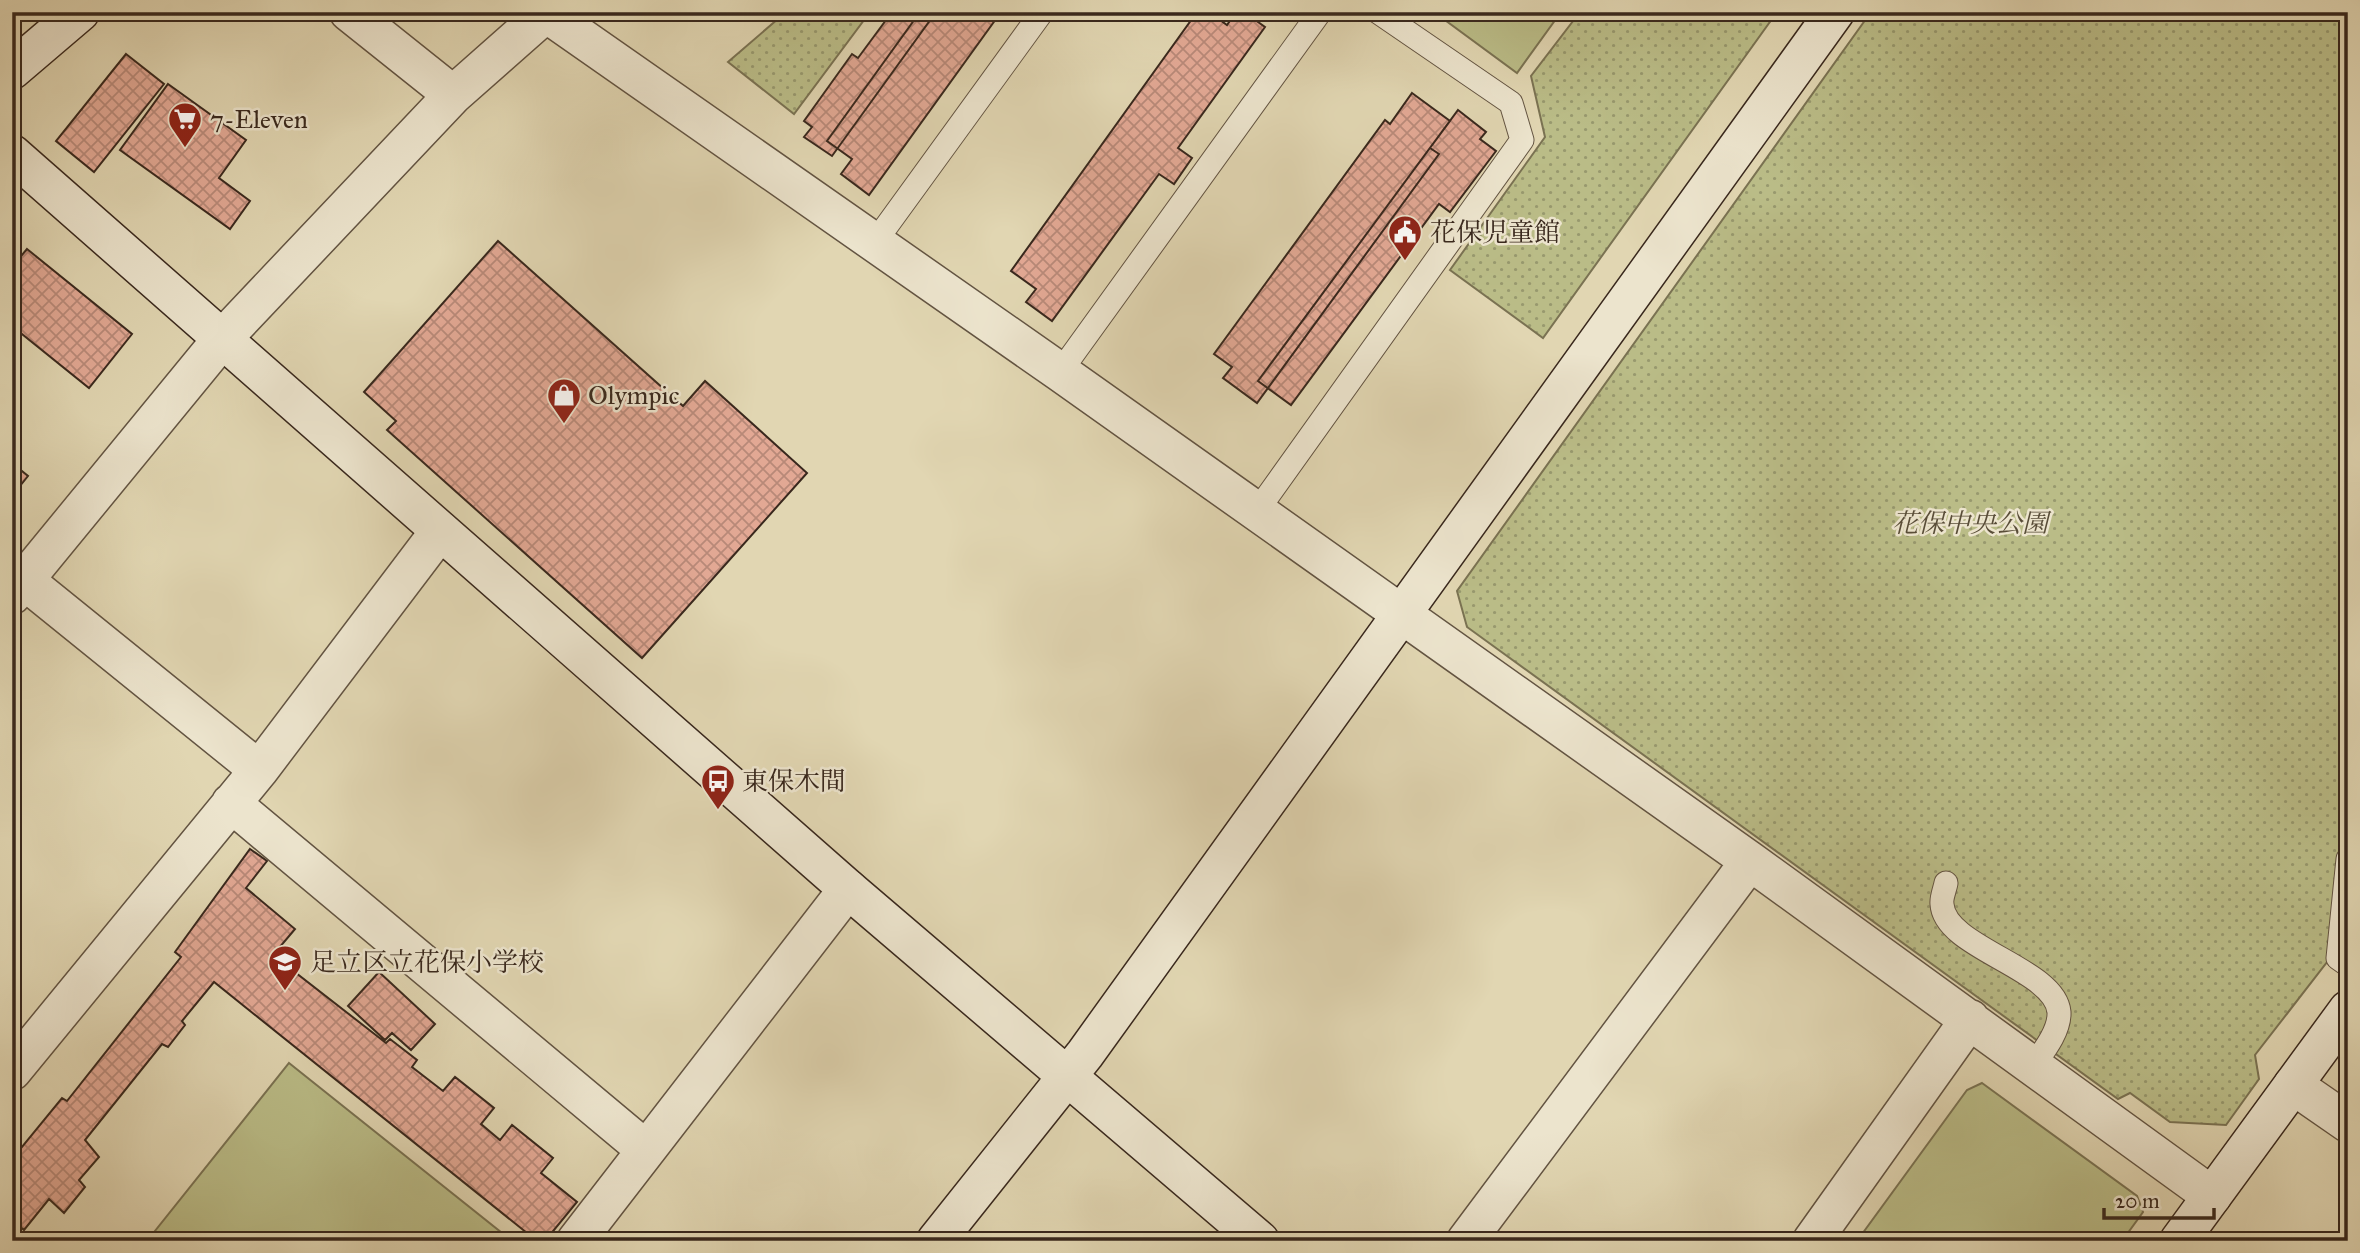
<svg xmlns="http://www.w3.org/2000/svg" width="2360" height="1253" font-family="'IM FELL Great Primer','Noto Serif JP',serif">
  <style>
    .green { fill: #babc87; stroke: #7a7252; stroke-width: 2 }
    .park { fill: url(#park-dots); stroke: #7a7252; stroke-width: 2 }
    .building { fill: url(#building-cross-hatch); stroke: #39281d; stroke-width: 2 }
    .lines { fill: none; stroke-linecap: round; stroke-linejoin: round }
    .lane-casing { stroke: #635442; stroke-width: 25 }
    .street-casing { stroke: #635442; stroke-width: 41 }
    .secondary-casing { stroke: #39281d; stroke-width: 41 }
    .lane { stroke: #ece4cd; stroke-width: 23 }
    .street { stroke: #ece4cd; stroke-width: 38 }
    .secondary { stroke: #ece4cd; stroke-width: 38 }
    .labels { text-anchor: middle; stroke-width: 5; stroke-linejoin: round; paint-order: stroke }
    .poi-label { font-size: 26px; fill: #39281d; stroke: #ece4cd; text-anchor: start }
    .park-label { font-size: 26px; font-style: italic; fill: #594d38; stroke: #ece4cd }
  </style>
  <defs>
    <pattern id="park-dots" width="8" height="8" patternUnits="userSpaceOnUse" patternTransform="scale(1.75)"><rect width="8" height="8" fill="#babc87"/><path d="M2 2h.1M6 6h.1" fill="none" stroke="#98996e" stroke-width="1.8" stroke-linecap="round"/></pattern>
    <pattern id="building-cross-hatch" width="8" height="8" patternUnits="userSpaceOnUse" patternTransform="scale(1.75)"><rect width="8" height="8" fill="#e2a894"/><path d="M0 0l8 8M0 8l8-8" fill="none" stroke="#b88978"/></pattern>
  </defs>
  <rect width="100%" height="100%" fill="#e1d6b2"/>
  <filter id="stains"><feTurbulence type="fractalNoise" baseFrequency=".00286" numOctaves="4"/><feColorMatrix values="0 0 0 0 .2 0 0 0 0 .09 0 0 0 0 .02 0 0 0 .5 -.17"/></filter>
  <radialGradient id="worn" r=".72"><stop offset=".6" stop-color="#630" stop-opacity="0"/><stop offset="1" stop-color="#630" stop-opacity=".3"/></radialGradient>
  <path class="green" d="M1434,12H1561L1517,73Z
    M289,1063L507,1237L504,1241H147Z
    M1982,1083L2137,1196L2143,1212L2122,1241H1857L1967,1090Z"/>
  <path class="park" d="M786,12H870L794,114L728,62Z
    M1580,12H1777L1543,338L1450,270L1545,137L1531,76Z
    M1871,12H2348V935L2255,1055L2259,1079L2226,1125L2170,1122L2130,1093L2118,1099L1467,627L1457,591Z"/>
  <path class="building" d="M892,12H936L832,156L804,137L812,127L804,121L852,54L858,58Z
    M920,12H1001L869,195L841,174L852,159L827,141Z
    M1197,12H1209L1227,25L1236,12H1244L1265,27L1178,148L1192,158L1174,184L1159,174L1052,321L1026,302L1036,289L1011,271Z
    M126,54L164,84L94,172L56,141Z
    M168,84L246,140L219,178L250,201L230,229L120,150Z
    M1412,93L1450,121L1430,148L1439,154L1257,403L1223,378L1232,367L1214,354L1385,120L1390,124Z
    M1458,110L1486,132L1480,139L1496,151L1450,212L1439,204L1291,405L1258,381Z
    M498,241L683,406L705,381L807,473L642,658L387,430L396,421L364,392Z
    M27,249L132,334L89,388L12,326V267Z
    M12,463L28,476L12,496Z
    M250,849L267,861L246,888L295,929L273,955L386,1043L390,1039L417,1060L412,1067L443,1091L455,1077L494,1108L481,1124L500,1140L512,1125L553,1158L541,1173L577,1202L545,1241H537L214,982L182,1021L185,1025L168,1047L162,1044L85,1140L99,1157L79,1180L85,1187L64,1213L49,1199L24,1230L12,1220V1159L62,1098L67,1101L181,957L175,952Z
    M379,972L435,1024L411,1050L392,1033L385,1040L348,1006Z"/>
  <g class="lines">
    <g class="lane-casing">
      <path id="lane" d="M875,242L1042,12
        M1060,372L1320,12
        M1257,511L1522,140L1511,103L1378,12
        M2348,859L2338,958L2348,965
        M1946,883C1945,889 1941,898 1942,904C1944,948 2055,968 2059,1012C2060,1031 2043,1052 2033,1066"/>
    </g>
    <g class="street-casing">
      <path id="street" d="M349,12L453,95
        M546,13L1060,372L1750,861L2212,1196
        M24,580L259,770
        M12,595L222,339L453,95L547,12
        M231,803L646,1150
        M12,1071L259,770L440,531
        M2293,1085L2348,1123
        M576,1241L848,889
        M1466,1241L1750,861
        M1812,1241L1970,1019"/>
    </g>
    <g class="secondary-casing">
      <path id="secondary" d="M12,70L80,12
        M12,154L848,889L1260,1241
        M936,1241L1085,1054L1835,12
        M2179,1241L2348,1010"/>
    </g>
    <use href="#lane" class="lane"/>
    <use href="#street" class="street"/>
    <use href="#secondary" class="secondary"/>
  </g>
  <defs>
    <g id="supermarket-pin" transform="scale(1.75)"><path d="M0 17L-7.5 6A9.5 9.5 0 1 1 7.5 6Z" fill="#8f2418" stroke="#ece4cd"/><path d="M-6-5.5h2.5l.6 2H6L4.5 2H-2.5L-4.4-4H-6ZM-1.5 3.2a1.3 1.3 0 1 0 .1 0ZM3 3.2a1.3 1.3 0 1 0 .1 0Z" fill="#fff"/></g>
    <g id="civic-pin" transform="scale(1.75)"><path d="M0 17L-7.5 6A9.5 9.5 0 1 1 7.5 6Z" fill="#8f2418" stroke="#ece4cd"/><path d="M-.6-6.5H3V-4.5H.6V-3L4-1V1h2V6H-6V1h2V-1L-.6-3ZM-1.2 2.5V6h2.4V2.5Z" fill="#fff"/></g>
    <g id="shop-pin" transform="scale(1.75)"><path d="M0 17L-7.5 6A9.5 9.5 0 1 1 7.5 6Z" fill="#8f2418" stroke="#ece4cd"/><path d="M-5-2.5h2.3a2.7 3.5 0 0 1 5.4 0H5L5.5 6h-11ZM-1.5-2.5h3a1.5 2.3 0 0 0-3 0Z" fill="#fff"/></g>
    <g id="bus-pin" transform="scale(1.75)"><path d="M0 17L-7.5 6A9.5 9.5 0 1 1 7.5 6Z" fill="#8f2418" stroke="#ece4cd"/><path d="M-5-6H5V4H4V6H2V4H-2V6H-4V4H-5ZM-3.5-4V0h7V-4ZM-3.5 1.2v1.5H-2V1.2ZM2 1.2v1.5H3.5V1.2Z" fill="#fff"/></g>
    <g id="school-pin" transform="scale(1.75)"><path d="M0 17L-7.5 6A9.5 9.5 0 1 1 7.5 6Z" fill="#8f2418" stroke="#ece4cd"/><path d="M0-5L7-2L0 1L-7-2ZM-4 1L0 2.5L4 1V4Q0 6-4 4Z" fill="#fff"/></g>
  </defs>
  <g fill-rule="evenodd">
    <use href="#supermarket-pin" x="185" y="119"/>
    <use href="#civic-pin" x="1405" y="232"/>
    <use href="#shop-pin" x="564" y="395"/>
    <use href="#bus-pin" x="718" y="781"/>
    <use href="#school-pin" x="285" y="962"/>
  </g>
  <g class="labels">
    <g class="poi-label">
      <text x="210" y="128">7-Eleven</text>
      <text x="1430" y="241">花保児童館</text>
      <text x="588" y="404">Olympic</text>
      <text x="742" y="790">東保木間</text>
      <text x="310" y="971">足立区立花保小学校</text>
    </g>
    <g class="park-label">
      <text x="1970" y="532">花保中央公園</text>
    </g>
  </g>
  <rect width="2360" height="1253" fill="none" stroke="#e1d6b2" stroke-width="42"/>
  <rect x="14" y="14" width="2332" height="1225" fill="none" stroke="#39281d" stroke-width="3.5"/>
  <rect x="21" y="21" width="2318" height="1211" fill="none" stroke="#39281d" stroke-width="2"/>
  <path d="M2104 1208v10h110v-10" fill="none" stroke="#39281d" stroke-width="3.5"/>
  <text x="2115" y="1208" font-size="21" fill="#39281d" stroke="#ece4cd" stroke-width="5" paint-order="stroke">20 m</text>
  <rect width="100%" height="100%" filter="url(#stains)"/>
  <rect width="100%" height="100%" fill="url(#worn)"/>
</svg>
